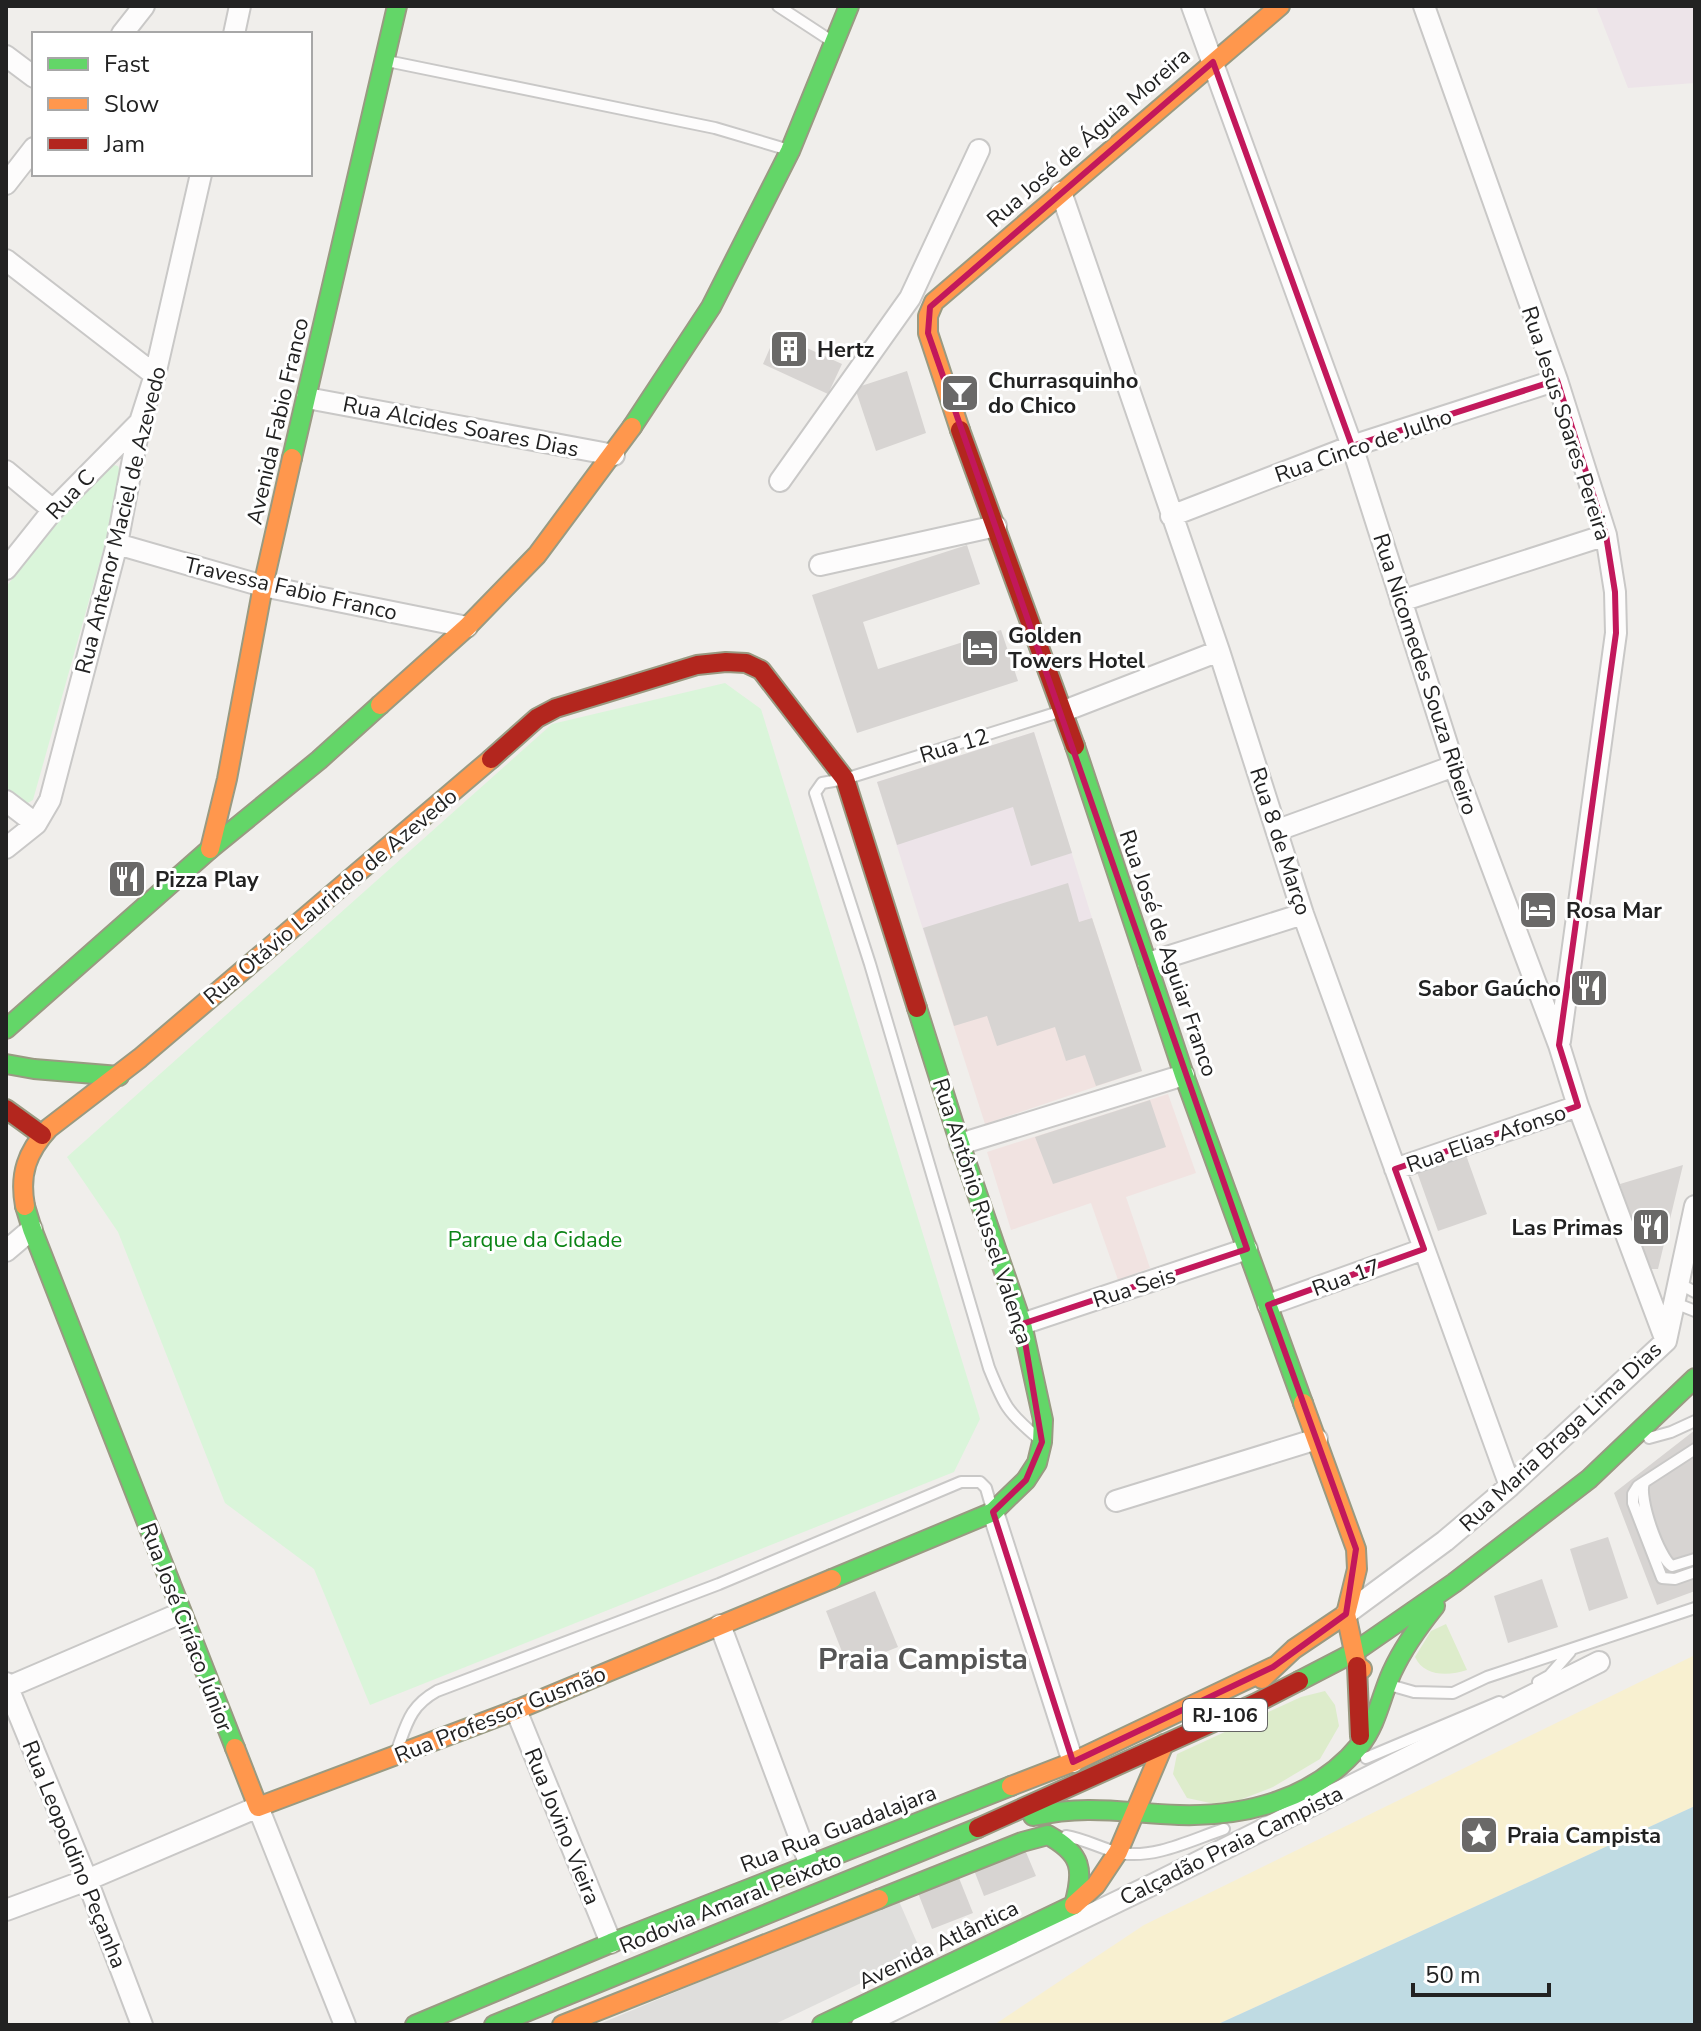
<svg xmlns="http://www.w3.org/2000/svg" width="1701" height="2031" font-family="'Nunito Sans',sans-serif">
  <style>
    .residential { fill: #dfdedc }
    .commercial { fill: #f1e3e1 }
    .industrial { fill: #ede4e9 }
    .grass { fill: #ddeccb }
    .sand { fill: #f8f0d0 }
    .park { fill: #daf5da }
    .water { fill: #bfdbe3 }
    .building { fill: #d7d4d2 }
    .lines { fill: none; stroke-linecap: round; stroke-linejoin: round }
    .lane-casing { stroke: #c9c8c7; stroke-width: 14 }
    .street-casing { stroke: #c9c8c7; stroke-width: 24 }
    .fast-casing { stroke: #999a82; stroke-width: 22 }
    .slow-casing { stroke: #999a82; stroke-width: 22 }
    .jam-casing { stroke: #999a82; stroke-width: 22 }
    .lane { stroke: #fdfcfc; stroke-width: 10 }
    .street { stroke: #fdfcfc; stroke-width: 20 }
    .fast { stroke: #63d668; stroke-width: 18 }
    .slow { stroke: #ff974d; stroke-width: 18 }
    .jam { stroke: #b3261e; stroke-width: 18 }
    .marked { fill: none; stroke: #c2185b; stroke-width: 6; stroke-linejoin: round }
    .labels { text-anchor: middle; stroke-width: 6; stroke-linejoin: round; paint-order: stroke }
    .shield { fill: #fff; stroke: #646464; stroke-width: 2 }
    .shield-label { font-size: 20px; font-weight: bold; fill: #222 }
    .street-label { font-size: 22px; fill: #222; stroke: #fff }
    .poi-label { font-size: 22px; font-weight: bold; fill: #222; stroke: #fff; text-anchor: start }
    .park-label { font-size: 22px; fill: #0c8416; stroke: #fff }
    .district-label { font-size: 30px; font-weight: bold; fill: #555; stroke: #fff }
  </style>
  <rect width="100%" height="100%" fill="#f0eeeb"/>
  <path class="residential" d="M898,1899L922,1954L773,2025H597Z"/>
  <path class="commercial" d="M1092,918L1142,1071L985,1124L935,968Z
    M1168,1094L1196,1173L1126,1197L1150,1268L1118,1280L1091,1203L1011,1230L987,1152Z"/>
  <path class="industrial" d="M1596,6H1695V83L1628,88Z
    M1034,732L1092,918L935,968L877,782Z"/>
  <path class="grass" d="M1446,1624L1467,1670C1449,1676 1424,1677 1415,1657L1431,1631Z
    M1325,1691L1335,1705L1339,1726L1320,1759L1273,1787L1224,1806L1187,1798L1173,1774L1177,1754L1301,1697Z"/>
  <path class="sand" d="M1695,1655V1806L1216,2025H994L1144,1925Z"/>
  <path class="park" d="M110,464L118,466L123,478L122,483L33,800L26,804L6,790V587L93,474Z
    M725,683L761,709L980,1419L954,1472L370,1705L314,1569L225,1503L118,1232L67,1157L552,724Z"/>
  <path class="water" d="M1695,1806V2025H1216Z"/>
  <path class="building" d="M776,334L842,364L828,394L763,364Z
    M907,371L926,433L876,451L855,388Z
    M967,545L980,584L863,622L878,669L1001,630L1018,681L857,733L812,595Z
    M1034,732L1072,853L1031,866L1013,807L897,845L877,782Z
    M1068,883L1079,922L1092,918L1142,1071L1096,1086L1085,1055L1066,1061L1055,1027L997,1046L987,1016L954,1026L923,928Z
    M1150,1100L1166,1147L1053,1184L1035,1137Z
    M1466,1155L1487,1214L1438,1231L1417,1172Z
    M1683,1165L1658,1269H1648L1620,1184Z
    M1695,1430V1591L1657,1605L1614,1493Z
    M1608,1537L1628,1598L1589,1611L1570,1549Z
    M1542,1579L1558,1627L1508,1643L1494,1596Z
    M875,1591L898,1647L848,1667L826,1611Z
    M1023,1845L1036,1876L984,1896L972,1865Z
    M959,1878L973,1913L932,1929L918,1893Z"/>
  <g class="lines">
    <g class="lane-casing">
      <path id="lane" d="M778,6L833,42
        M387,61L715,128L789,150
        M1680,1284L1695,1292
        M1675,1303L1695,1311
        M1038,1438C1007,1412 1004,1405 989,1368L870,964L815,793L822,783L845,779L1062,711
        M1649,1438L1671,1432L1695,1421
        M1695,1449L1638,1486L1633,1494V1503L1662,1578L1675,1579L1695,1572
        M1644,1483C1638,1497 1659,1558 1672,1566L1695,1559
        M1538,1682L1549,1676L1570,1652
        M1393,1686L1414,1692L1453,1693L1487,1677L1695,1608
        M397,1750C407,1723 410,1706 437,1691L719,1584L961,1482H980L986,1488L992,1509
        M1366,1758L1499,1702
        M1066,1836C1085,1839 1102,1849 1120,1853C1155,1859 1191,1840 1224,1829"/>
    </g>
    <g class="street-casing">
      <path id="street" d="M1192,6L1352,446L1454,766L1559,1045L1578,1106L1666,1341
        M1424,6L1557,380L1606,535L1615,592L1616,633L1560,1041
        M122,34L144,6
        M234,34L240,6
        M6,56L34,77
        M6,184L34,148
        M1061,192L1219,651L1303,914L1510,1486
        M6,260L155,375
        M307,398L614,455
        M6,471L53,510
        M780,481L910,298L979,150
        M1171,516L1352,446L1557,380
        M117,544L263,586L467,627
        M820,565L996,526
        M6,569L53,510L140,422
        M1401,601L1606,535
        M1064,711L1219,651
        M6,801L36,824
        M1278,830L1454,766
        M6,848L36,824L50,800L117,544L140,422L155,375L201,174
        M1148,963L1303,914
        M960,1144L1184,1075
        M1395,1169L1578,1106
        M6,1251L32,1229
        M1268,1305L1424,1249
        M1022,1324L1247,1249
        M1116,1501L1317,1439
        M993,1512L1073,1762
        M1346,1614L1445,1541L1510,1486L1666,1341L1695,1206
        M720,1625L810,1865
        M6,1683L87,1880L142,2025
        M6,1688L181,1613
        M516,1710L611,1943
        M6,1910L87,1880L258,1807L345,2025
        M862,2025L1156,1883L1599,1662"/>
    </g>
    <g class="fast-casing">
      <path id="fast" d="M632,427L711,307L790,151L849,6
        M292,458L397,6
        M1075,746L1184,1075L1303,1403
        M6,1029L210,849L319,760L380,705
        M6,1064L34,1069L119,1076
        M25,1206L32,1229L235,1748
        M832,1579L993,1512L1026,1480L1037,1463L1042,1442L1043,1420L1022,1324L960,1144L917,1008
        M1299,1681L1353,1653L1454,1583L1589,1479L1695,1378
        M1033,1816C1090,1804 1124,1813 1179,1815C1246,1817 1316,1799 1360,1745C1377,1724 1381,1696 1392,1672C1403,1648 1418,1627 1435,1606
        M415,2025L611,1943L1011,1786
        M494,2025L978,1828
        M822,2025L1074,1905C1084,1869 1082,1854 1048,1835L1022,1842L879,1899"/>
    </g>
    <g class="slow-casing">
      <path id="slow" d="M960,430L928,333V316L934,302L1280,6
        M380,705L467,627L537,555L632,427
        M210,849L227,779L263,586L292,458
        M25,1206C19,1174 27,1152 49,1128L140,1058L491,759
        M1303,1403L1356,1549L1357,1569L1346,1614L1357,1666L1362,1669
        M1262,1679L1294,1649L1346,1614
        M235,1748L258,1807L516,1710L832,1579
        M1011,1786L1073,1762L1273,1667
        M1074,1905L1096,1885L1118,1852L1164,1744
        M562,2025L879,1899"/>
    </g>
    <g class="jam-casing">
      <path id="jam" d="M960,430L1075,746
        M726,662L746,663L761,670L845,779L917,1008
        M491,759L537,718L556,708L697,665L726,662
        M6,1109L42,1135
        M1357,1666L1360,1736
        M978,1828L1256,1703L1299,1681"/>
    </g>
    <use href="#lane" class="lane"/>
    <use href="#street" class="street"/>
    <use href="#fast" class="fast"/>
    <use href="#slow" class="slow"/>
    <use href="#jam" class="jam"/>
  </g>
  <path class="marked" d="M1213,62L1352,446L1557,380L1606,535L1615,592L1616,633L1559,1045L1578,1106L1395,1169L1424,1249L1268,1305L1356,1549L1346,1614L1273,1667L1073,1762L993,1512L1026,1480L1042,1442L1022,1324L1247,1249L928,333L930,307Z"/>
  <defs>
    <g id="building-square" transform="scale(2)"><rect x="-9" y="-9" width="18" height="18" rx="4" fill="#6a6968" stroke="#fff"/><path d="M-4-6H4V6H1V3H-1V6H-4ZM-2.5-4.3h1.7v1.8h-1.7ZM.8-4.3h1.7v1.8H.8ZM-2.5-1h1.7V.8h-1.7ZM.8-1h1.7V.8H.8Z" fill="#fff"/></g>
    <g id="bar-square" transform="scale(2)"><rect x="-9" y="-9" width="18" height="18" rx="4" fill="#6a6968" stroke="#fff"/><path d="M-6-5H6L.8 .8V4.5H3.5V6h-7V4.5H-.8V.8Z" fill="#fff"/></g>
    <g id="hotel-square" transform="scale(2)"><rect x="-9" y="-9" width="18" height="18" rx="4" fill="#6a6968" stroke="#fff"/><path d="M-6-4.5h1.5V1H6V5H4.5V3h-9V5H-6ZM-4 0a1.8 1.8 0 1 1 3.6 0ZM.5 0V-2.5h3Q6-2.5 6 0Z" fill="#fff"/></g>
    <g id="restaurant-square" transform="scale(2)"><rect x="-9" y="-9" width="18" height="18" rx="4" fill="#6a6968" stroke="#fff"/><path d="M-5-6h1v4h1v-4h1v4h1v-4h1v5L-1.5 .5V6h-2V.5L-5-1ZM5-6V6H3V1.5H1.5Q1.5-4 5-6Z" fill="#fff"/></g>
    <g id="sight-square" transform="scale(2)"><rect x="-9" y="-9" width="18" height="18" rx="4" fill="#6a6968" stroke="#fff"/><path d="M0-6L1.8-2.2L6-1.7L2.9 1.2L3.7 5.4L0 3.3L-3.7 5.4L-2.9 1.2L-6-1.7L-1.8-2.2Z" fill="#fff"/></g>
  </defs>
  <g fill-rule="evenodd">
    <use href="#building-square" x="789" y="349"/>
    <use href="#bar-square" x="960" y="393"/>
    <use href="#hotel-square" x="980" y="648"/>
    <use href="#restaurant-square" x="127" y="879"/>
    <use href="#hotel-square" x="1538" y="910"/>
    <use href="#restaurant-square" x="1589" y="988"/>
    <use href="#restaurant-square" x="1651" y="1227"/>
    <use href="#sight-square" x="1479" y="1835"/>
  </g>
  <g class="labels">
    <rect class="shield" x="1183" y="1699" width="84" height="32" rx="6"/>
    <g class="shield-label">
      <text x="1225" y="1722">RJ-106</text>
    </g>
    <g class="street-label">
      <text transform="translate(1088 137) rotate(-41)" y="8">Rua José de Águia Moreira</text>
      <text transform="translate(277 421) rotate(-77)" y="8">Avenida Fabio Franco</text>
      <text transform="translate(1567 423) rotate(72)" y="8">Rua Jesus Soares Pereira</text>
      <text transform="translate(461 426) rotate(11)" y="8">Rua Alcides Soares Dias</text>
      <text transform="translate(1363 445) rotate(-19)" y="8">Rua Cinco de Julho</text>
      <text transform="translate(70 494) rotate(-47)" y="8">Rua C</text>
      <text transform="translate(120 520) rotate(-76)" y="8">Rua Antenor Maciel de Azevedo</text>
      <text transform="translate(291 588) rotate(13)" y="8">Travessa Fabio Franco</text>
      <text transform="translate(1426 674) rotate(72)" y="8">Rua Nicomedes Souza Ribeiro</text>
      <text transform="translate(954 745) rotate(-17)" y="8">Rua 12</text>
      <text transform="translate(1281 841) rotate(72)" y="8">Rua 8 de Março</text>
      <text transform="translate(330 896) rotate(-40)" y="8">Rua Otávio Laurindo de Azevedo</text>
      <text transform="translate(1169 953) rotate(71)" y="8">Rua José de Aguiar Franco</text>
      <text transform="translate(1486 1138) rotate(-19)" y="8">Rua Elias Afonso</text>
      <text transform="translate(983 1211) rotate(72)" y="8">Rua Antônio Russel Valença</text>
      <text transform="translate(1346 1277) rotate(-20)" y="8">Rua 17</text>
      <text transform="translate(1134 1287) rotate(-18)" y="8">Rua Seis</text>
      <text transform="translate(1560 1436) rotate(-43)" y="8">Rua Maria Braga Lima Dias</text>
      <text transform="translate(187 1627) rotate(69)" y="8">Rua José Ciríaco Júnior</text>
      <text transform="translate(500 1714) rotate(-22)" y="8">Rua Professor Gusmão</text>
      <text transform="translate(563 1826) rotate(68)" y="8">Rua Jovino Vieira</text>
      <text transform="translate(838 1828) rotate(-21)" y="8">Rua Rua Guadalajara</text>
      <text transform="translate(1231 1845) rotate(-26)" y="8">Calçadão Praia Campista</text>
      <text transform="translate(75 1854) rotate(68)" y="8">Rua Leopoldino Peçanha</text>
      <text transform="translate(730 1902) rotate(-22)" y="8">Rodovia Amaral Peixoto</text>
      <text transform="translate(938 1944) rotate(-26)" y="8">Avenida Atlântica</text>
    </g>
    <g class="poi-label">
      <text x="817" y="357">Hertz</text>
      <text x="988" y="388">Churrasquinho<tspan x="988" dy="25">do Chico</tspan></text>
      <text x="1008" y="643">Golden<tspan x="1008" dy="25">Towers Hotel</tspan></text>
      <text x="155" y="887">Pizza Play</text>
      <text x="1566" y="918">Rosa Mar</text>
      <text x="1561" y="996" text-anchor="end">Sabor Gaúcho</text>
      <text x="1623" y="1235" text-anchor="end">Las Primas</text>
      <text x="1507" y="1843">Praia Campista</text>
    </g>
    <g class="park-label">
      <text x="535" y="1247">Parque da Cidade</text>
    </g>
    <g class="district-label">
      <text x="923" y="1669">Praia Campista</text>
    </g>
  </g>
  <rect width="1701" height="2031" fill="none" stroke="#222222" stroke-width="16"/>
  <rect x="32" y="32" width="280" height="144" fill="#ffffff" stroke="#a7a7a7" stroke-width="2"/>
  <rect x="48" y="58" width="40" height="12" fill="#63d668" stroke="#a7a7a7" stroke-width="2"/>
  <text x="104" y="72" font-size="24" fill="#222222">Fast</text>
  <rect x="48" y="98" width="40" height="12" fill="#ff974d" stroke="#a7a7a7" stroke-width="2"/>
  <text x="104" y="112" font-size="24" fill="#222222">Slow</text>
  <rect x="48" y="138" width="40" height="12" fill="#b3261e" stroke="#a7a7a7" stroke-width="2"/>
  <text x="104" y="152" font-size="24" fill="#222222">Jam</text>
  <path d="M1413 1983v12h136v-12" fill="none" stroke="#222222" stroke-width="4"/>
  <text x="1425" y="1983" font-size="24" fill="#222222" stroke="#ffffff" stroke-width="6" paint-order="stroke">50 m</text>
</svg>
